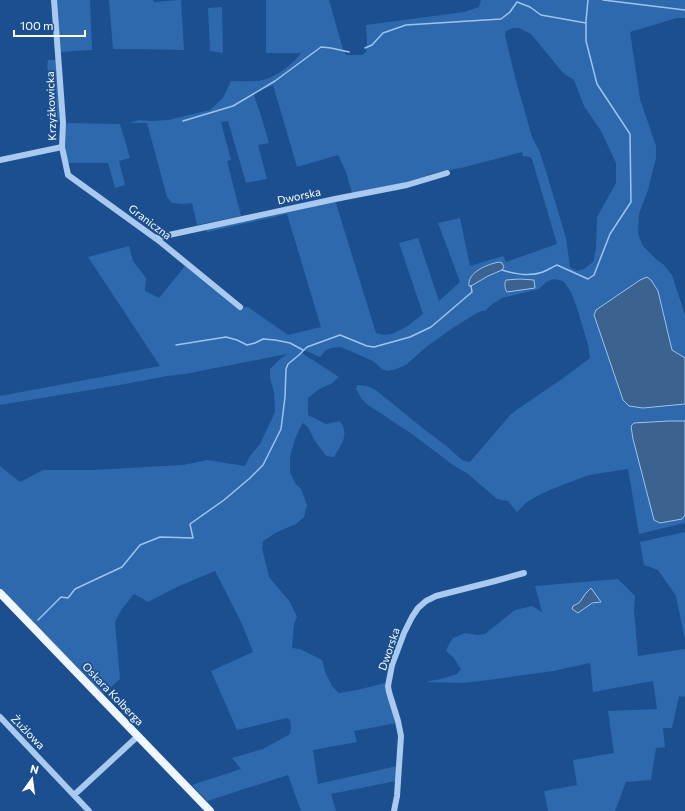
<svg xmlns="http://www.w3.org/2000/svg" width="685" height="811" font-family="Commissioner,sans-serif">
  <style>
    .green { fill: #2e69ad; fill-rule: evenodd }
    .water { fill: #3c6290; stroke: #9cc4f0 }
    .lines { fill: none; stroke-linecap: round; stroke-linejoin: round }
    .stream { stroke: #9cc4f0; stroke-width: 1.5 }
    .minor { stroke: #a9c9ee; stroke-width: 6 }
    .major { stroke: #f0f6ff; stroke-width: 8 }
    .labels { text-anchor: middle; stroke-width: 3.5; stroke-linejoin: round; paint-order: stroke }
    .street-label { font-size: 11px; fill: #fff; stroke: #1b4f8f }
  </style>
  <rect width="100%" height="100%" fill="#1b4f8f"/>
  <path class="green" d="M56,0H90L92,50L60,52Z
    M109,0H153L154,2L181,0L184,50L137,49H113Z
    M266,0H329L343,49L346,55H362L366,52L367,42L366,25L464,12L479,7L481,0H685V18H677L630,32L640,99L656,146V158L648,190L639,214L638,234L643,246L656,259L664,265L672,275L685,315V358L672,350L668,330L640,280L596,310L594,315L643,408L685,404V523L639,534L628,469L589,475L557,487L539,495L527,502L517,512L508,501L497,499L468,474L453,465L412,434L368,405L361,398L356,389L357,385C365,385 371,387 377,391L425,430L445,445L462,460L470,462L511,414L525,404L562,379L590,358L588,345L577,308L571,292L563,281L554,279L546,282L539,289L502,298L491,305L485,311H482L475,314L453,328L426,347L406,365L394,370L387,371L382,369L373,361L341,347L331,348L326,350L320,357L304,350L302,353L339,377L331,384L319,389L308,398V415L326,424L340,421C350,436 341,444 334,457L326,456L315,441L308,427L303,423L299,430L295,439L290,457V472L295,483L301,489L307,505L304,517L296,524L277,532L263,541L262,548L269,577L290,602L297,617L294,624L292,648L300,649L322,660L326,674L332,686L339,693L357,690L385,683L386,693L397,723L354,731L357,742L313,750L318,784L397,766L396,781L331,794L336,811H301L288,775L207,801L192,785L241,769L232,758L263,749L290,734L291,727L290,720L287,718L237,730L211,671L253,652L242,624L215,571L177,587L148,602L134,594L122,609L115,622L120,679L103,694L0,587V466L20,482L43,470H92L183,465L207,460L245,466L250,456L260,444L275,412L274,392L270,378V369L280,359L287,354L185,374L167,376L120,385L0,405V396L160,366L88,257L129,246L133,261L146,278L145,291L159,298L185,266L236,308L248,307L288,335L321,327L287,214L207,232L206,228L335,200L376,333C380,334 383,335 386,335C398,334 413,322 423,314L399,243L418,238L439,301L460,282L438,223L460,218L470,266L503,256L506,262L557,244L532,159L530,157L523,156L522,152L465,167L434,173L413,181L352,193L346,172L338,155L297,167L273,85L260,91L254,95L262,119L269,143L258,145L267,179L246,183L228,121L221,122L231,160L227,161L241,216L197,225L192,203L183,204L172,203L167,197L147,123H129L139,120L151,121L168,120L210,110L223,98L231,81C241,81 252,82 263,80C275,78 294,63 301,53H266ZM513,28H519L531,34L563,73L574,80L584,106L601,131L616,163V183L597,217L596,249L593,262L584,269L577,271L570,267L566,238L545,168L539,150L532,137L515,77L505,35L506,31Z
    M222,7L223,53L210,51L208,8Z
    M48,60H56L60,121L59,123L53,119L50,109L52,82L47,67Z
    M69,123L120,124L130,158L119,161L125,185L115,188L108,163H67L65,145V124Z
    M685,532V640L676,596L658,570L644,565L640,542Z
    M618,579L635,596L634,610L638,656L685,649V697L679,696L672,728H663L665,747L656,748L651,780L626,782L615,811H548L544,791L577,785L573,760L614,753L608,711L657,709L653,681L593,692L590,663L553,671L480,681L462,683L425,682L441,679L457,674L461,669L453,657L446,651L448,646L453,638L465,633L477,635L485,634L515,610L532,606L542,612L535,586Z"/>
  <path class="water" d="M499,262L502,263L504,267L502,270L488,276L471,286H469C467,272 488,264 499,262Z
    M647,277L651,280L658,291L672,350L685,358V404L643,408L629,406L623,400L594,315L596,310L640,280Z
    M520,279L534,280L535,288L507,292C505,290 504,283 506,280Z
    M669,421H685V515L682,519L660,523L654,520L633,439L631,426L634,423Z
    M591,588L601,602L592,603L578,613L572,609L573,606L579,603L586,593Z"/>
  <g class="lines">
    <path class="stream" d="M603,0L685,10
      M365,48L372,45L383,33L406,25L501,19L510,12L517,2L530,7L541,15L586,23
      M183,121L233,106L275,81L321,47L331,48L349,52
      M502,270C515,274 530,277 543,272C548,270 552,267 557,265L588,279L594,275L610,234L631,202L630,134L597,84L586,41V21L588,0
      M176,345L226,337L237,340L247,345L255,343L263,339L275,340L290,343L303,350
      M38,620L61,597L68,598L75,589L122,567L140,545L160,537L193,538L190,524L224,500L250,478L263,465L281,429L285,397L286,369L288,364L299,355L307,347L340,335L367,346L374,347L410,337L431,327L472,292L471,286"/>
    <path class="minor" d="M62,147L68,175L158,240L240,307
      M0,160L62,147L63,122L54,0
      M155,238L335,199L407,185L447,173
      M0,717L89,811
      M74,795L138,736
      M394,811L397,796L401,736L398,721L389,692L388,686L392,665L404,633L412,617L418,608L426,601L436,596L495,581L524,573"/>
    <path class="major" d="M0,593L210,811"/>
  </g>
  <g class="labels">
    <g class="street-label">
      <text transform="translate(51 106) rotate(-92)" y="4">Krzyżkowicka</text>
      <text transform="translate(299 196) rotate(-12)" y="4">Dworska</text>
      <text transform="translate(150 222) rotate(37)" y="4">Graniczna</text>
      <text transform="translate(389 649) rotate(-71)" y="4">Dworska</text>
      <text transform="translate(113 694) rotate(46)" y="4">Oskara Kolberga</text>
      <text transform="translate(28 732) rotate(46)" y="4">Żużlowa</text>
    </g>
  </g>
  <g transform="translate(32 779) rotate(14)" stroke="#1b4f8f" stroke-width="3" paint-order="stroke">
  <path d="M0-3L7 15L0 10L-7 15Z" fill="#ffffff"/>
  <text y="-6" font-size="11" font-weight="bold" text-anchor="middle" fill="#ffffff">N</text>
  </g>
  <path d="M14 30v6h71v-6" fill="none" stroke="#ffffff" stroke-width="2"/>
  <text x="20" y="30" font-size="12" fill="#ffffff" stroke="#1b4f8f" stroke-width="3" paint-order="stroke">100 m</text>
</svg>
